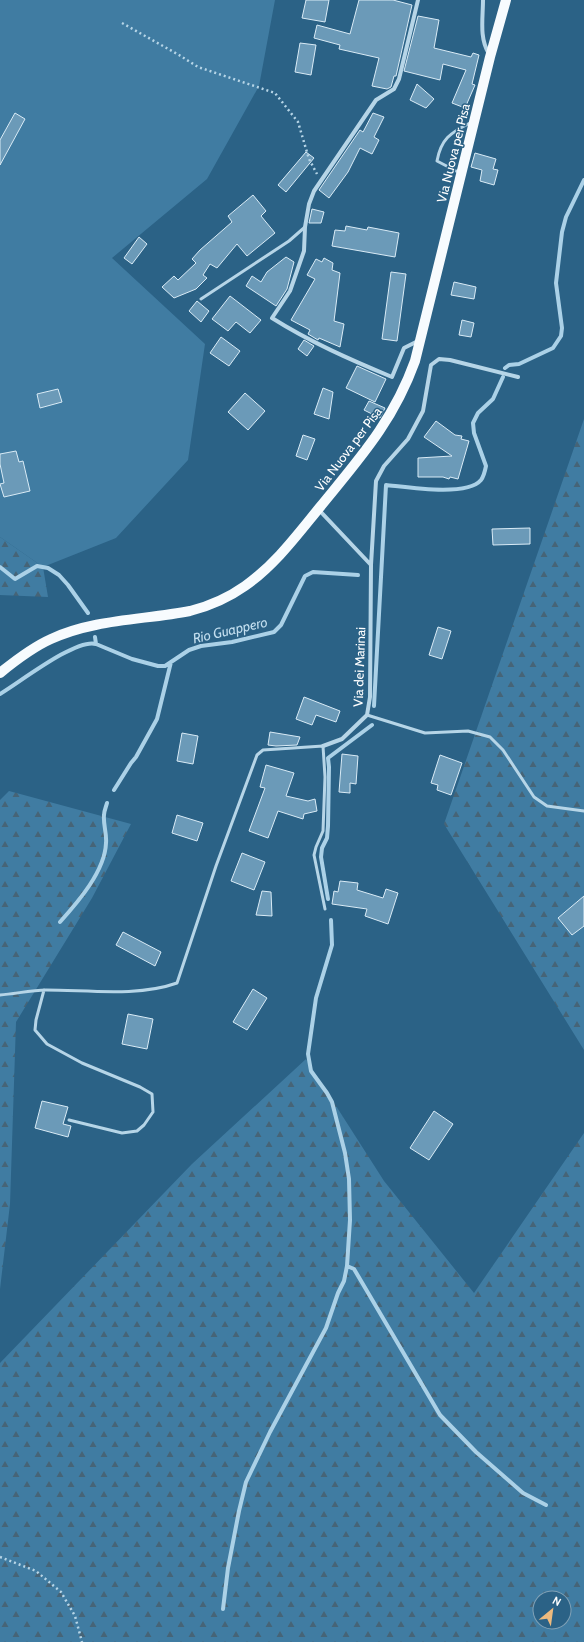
<svg xmlns="http://www.w3.org/2000/svg" width="584" height="1642" font-family="Cabin,sans-serif">
  <style>
    .green { fill: #407ca2 }
    .forest { fill: url(#forest-firs); fill-rule: evenodd }
    .lines { fill: none; stroke-linecap: round; stroke-linejoin: round }
    .stream { stroke: #abd1e7; stroke-width: 4 }
    .building { fill: #6b9ab8; stroke: #d9ebf6 }
    .path { stroke: #b6d5e7; stroke-width: 2.5; stroke-dasharray: 2 3; stroke-linecap: butt }
    .service { stroke: #b6d5e7; stroke-width: 3 }
    .minor { stroke: #b6d5e7; stroke-width: 4 }
    .primary { stroke: #f7fbfe; stroke-width: 10 }
    .labels { text-anchor: middle; stroke-width: 3; stroke-linejoin: round; paint-order: stroke }
    .street-label { font-size: 13px; fill: #fff; stroke: #2b6286 }
    .water-label { font-size: 14px; font-style: italic; fill: #c2deef; stroke: #2b6286 }
  </style>
  <defs>
    <pattern id="forest-firs" width="22" height="20" patternUnits="userSpaceOnUse"><rect width="22" height="20" fill="#407ca2"/><path d="M5 1l3.5 6h-7zM16 11l3.5 6h-7z" fill="#466477"/></pattern>
  </defs>
  <rect width="100%" height="100%" fill="#2b6286"/>
  <path class="green" d="M0,0H275L259,86L207,179L112,258L205,344L188,460L116,538L43,567L0,537Z"/>
  <path class="forest" d="M584,419V1050L444,824Z
    M0,537L43,567L48,597L0,595Z
    M9,791L131,824L92,898L16,1022L10,1204L0,1289V800Z
    M306,1059L384,1181L474,1293L584,1133V1642H0V1363L192,1164ZM540,1598H564V1622H540Z"/>
  <g class="lines">
    <path class="stream" d="M505,368L509,365L519,364L553,348L561,336L562,328L556,283L562,232L566,217L584,180
      M0,567L15,579L37,566L48,568L59,575L68,585L88,613
      M95,637L96,644
      M0,694C19,683 76,638 96,644L132,659L158,666H165L189,650L201,646L232,642L274,632L281,625L305,576L313,572L358,575
      M374,706L386,485C406,487 467,497 481,480C484,476 485,471 486,466L474,433L473,423L478,413L493,399L503,377
      M114,790L131,763L136,757L157,719L171,662
      M328,899L321,857L322,848L327,838L328,826L329,767L328,758L372,725
      M60,922C78,902 105,871 106,843C107,834 103,824 104,815C104,811 106,807 107,803
      M347,1266L354,1269L440,1415L476,1452L523,1493L546,1505
      M223,1609L228,1568L239,1511L246,1482L270,1432L326,1328L338,1293L344,1281L347,1266L350,1220L349,1179L345,1153L332,1102L327,1093L311,1071L308,1054L316,998L332,945L331,920"/>
  </g>
  <path class="building" d="M306,0H329L325,22L302,18Z
    M359,0H393L412,5L396,76H394L391,87L387,89L372,86L379,58L339,49L340,45L314,38L317,25L350,34Z
    M418,16L439,20L434,48L471,57L473,53L479,55L472,84L475,85L465,108L452,103L466,70L443,64L440,80L404,71Z
    M300,43L316,45L311,75L295,72Z
    M417,84L434,99L426,108L410,100Z
    M15,113L25,119L0,165V140Z
    M373,113L384,117L374,137L379,140L372,154L360,148L348,172L329,198L319,190L360,130L363,132Z
    M306,152L314,158L286,192L278,185Z
    M475,153L496,159L493,169L498,170L494,185L480,181L482,170L471,167Z
    M253,195L266,211L261,216L275,233L247,256L237,244L217,268L210,264L203,275L207,278L196,289L174,298L162,287L174,276L178,280L196,263L192,259L200,250L232,222L228,216Z
    M312,209L324,212L321,223H309Z
    M346,226L367,230L368,227L399,233L395,257L332,246L335,230L345,231Z
    M139,237L147,244L132,264L124,258Z
    M286,257L294,262L287,289L276,306L246,286L252,276L261,282L267,272Z
    M324,258L333,263L332,270L340,273L334,321L344,324L340,347L319,338L318,340L308,334L310,330L291,320L315,279L307,275L316,259L322,262Z
    M391,272L406,274L397,341L382,339Z
    M454,282L476,287L474,299L451,295Z
    M230,296L261,320L250,333L236,322L228,331L212,319Z
    M197,301L209,311L201,322L189,311Z
    M462,320L474,323L471,337L459,335Z
    M221,337L240,351L229,366L210,353Z
    M304,340L314,346L307,356L298,349Z
    M357,366L386,379L375,402L346,388Z
    M323,388L333,392L329,419L314,414Z
    M58,389L62,402L40,408L37,394Z
    M245,393L265,411L248,430L228,412Z
    M369,401L385,408L380,418L364,410Z
    M436,421L455,435L462,436L461,439L469,441L458,479L450,477L449,479L443,477H418V458L452,456L424,437Z
    M303,435L315,439L307,460L296,456Z
    M16,451L19,462L23,461L30,491L4,497L0,484L4,483L0,464V454Z
    M530,528V544L493,545L492,529Z
    M438,627L451,631L442,659L429,655Z
    M304,697L340,711L336,722L316,715L312,725L296,719Z
    M270,732L300,737L297,745L276,746L268,745Z
    M182,733L198,736L193,764L177,761Z
    M342,754L358,756L356,784L350,783V793L339,792Z
    M440,755L462,763L451,795L437,790L438,785L431,783Z
    M266,765L294,773L286,796L308,801L315,799L317,811L304,814L303,819L278,811L268,838L249,831L265,788L260,787Z
    M177,815L203,823L197,841L172,833Z
    M242,853L265,862L254,890L231,881Z
    M340,881L358,883L357,890L383,898L386,889L398,893L388,924L365,916L367,909L332,904L334,891L338,892Z
    M262,891L271,892L272,916L256,915Z
    M584,896V926L572,935L558,918Z
    M123,932L161,952L155,966L116,945Z
    M253,989L267,998L247,1030L233,1022Z
    M128,1014L153,1019L147,1049L122,1044Z
    M42,1101L68,1107L63,1124L71,1126L68,1137L35,1128Z
    M434,1111L453,1124L429,1160L410,1148Z"/>
  <g class="lines">
    <path class="path" d="M122,23L179,55L198,67L275,93L298,122L309,159L317,174
      M0,1557L36,1571L61,1592L75,1616L82,1642"/>
    <path class="service" d="M460,173L437,161C441,139 450,133 470,123
      M201,299L289,241L305,227
      M367,715L425,733L468,731L490,737L503,750L534,797L547,806L584,811
      M44,990L36,1020L35,1030L47,1044L82,1063L140,1087L152,1094L153,1112L144,1125L137,1131L122,1133L69,1120
      M0,995C15,994 31,990 46,990C87,990 138,997 177,983L216,866L257,755L263,750L323,746L325,777L323,831L316,847L314,855L325,909"/>
    <path class="minor" d="M418,0L399,79L394,89L376,100L314,191L309,204L305,227L304,251L290,291L272,318C310,342 351,360 392,377L404,348L418,341
      M483,0C483,18 479,38 489,54
      M318,509L371,565L370,697L367,715L342,739L323,746
      M371,565L376,481L384,466L408,439L423,411L431,365L439,359L450,360L518,377"/>
    <path class="primary" d="M0,673C16,660 33,647 51,639C94,619 144,620 190,611C210,606 228,598 245,586C275,565 297,535 320,507C359,459 393,422 415,361L490,57L506,0"/>
  </g>
  <g class="labels">
    <g class="street-label">
      <text transform="translate(453 153) rotate(-76)" y="5">Via Nuova per Pisa</text>
      <text transform="translate(348 449) rotate(-53)" y="5">Via Nuova per Pisa</text>
      <text transform="translate(359 667) rotate(-88)" y="5">Via dei Marinai</text>
    </g>
    <g class="water-label">
      <text transform="translate(230 630) rotate(-13)" y="5">Rio Guappero</text>
    </g>
  </g>
  <g transform="translate(552 1610) rotate(29)"><circle r="19" fill="#2b6286" stroke="#80a1b6"/>
  <path d="M0-3L7 15L0 10L-7 15Z" fill="#edba7e"/>
  <text y="-6" font-size="11" font-weight="bold" text-anchor="middle" fill="#ffffff">N</text>
  </g>
</svg>
